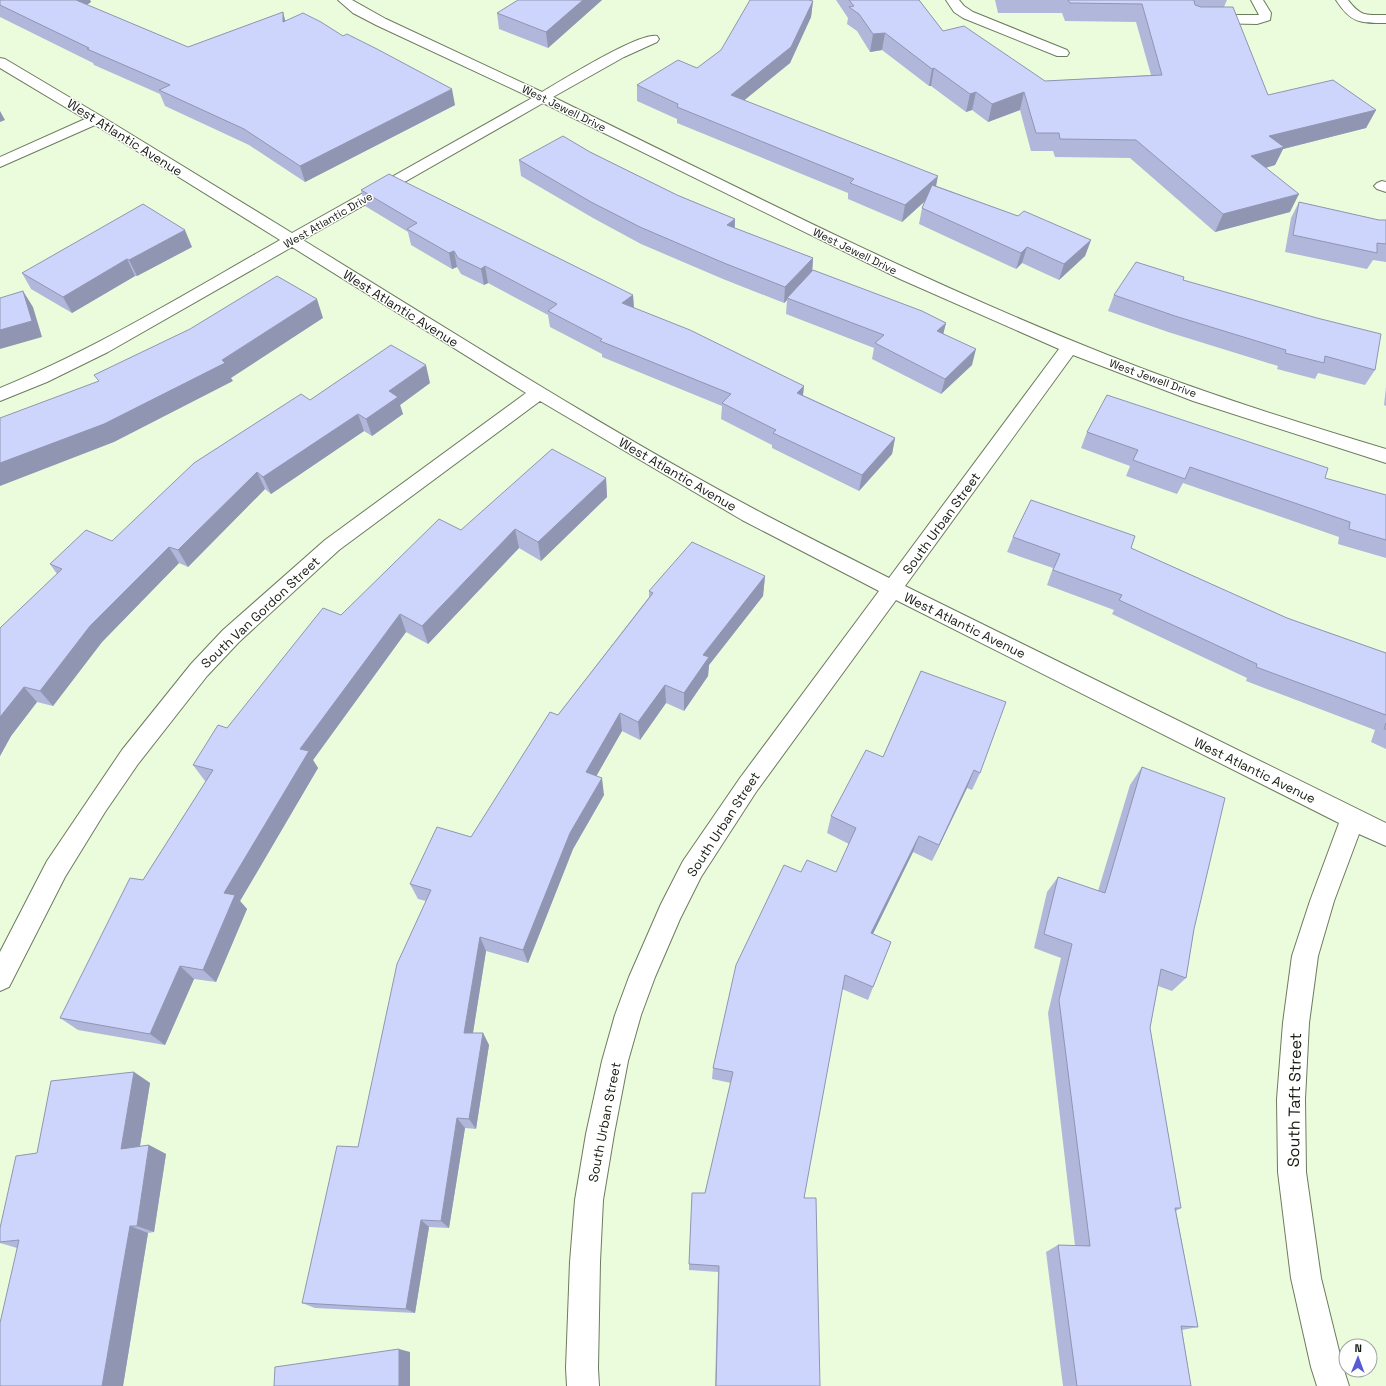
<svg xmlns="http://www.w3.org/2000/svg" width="1386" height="1386" font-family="'Space Grotesk',sans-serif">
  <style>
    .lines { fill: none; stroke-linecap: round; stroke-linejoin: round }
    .lane-casing { stroke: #6d7b5f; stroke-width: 2 }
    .street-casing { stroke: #6d7b5f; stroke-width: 2 }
    .lane { fill: #fff; fill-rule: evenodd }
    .street { fill: #fff; fill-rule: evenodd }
    .wall { fill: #b1b7da }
    .shaded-wall { fill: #9095b1 }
    .building { fill: #ced5fd; stroke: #9095b1 }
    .labels { text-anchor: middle; stroke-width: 3; stroke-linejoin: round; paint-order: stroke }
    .far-street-label { font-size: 11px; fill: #151b10; stroke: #fff }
    .street-label { font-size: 13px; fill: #151b10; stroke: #fff }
    .near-street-label { font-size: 16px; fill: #151b10; stroke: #fff }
  </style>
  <rect width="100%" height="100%" fill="#ebfcdc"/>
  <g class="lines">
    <g class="lane-casing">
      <path id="lane" d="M1251,0H1263L1271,13L1270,20L1257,24L1207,23L1202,22L1201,19L1202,16L1207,15H1259Z
        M1336,0H1348C1361,17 1366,15 1386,15V23C1359,23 1351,23 1336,0Z"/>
    </g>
    <g class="street-casing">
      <path id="street" d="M338,0H352L386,19L542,92C561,81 639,32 657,36L659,39L657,42L624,57L553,97C737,187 920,281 1110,356C1200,392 1293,421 1386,449V463L1193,401L1073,355L905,586L1386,823V846L1359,834L1334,901L1318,956L1309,1023L1305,1099L1306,1172L1321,1278L1343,1367L1349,1386H1317L1311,1367L1291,1278L1278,1172L1277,1099L1283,1023L1292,956L1310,901L1339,823L896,600L756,792L701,877L680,919L655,977L641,1015L628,1061L614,1134L603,1200L600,1262L598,1368L599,1386H567L566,1368L570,1262L575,1200L586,1134L602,1061L615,1015L629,977L661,904L683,861L740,778L879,591L742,520L540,401L339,550L239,642L207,676L138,764L105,812L65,877L9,987L0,991V952L47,861L122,750L191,664L223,630L325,540L526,393L292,247L108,352L47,382L0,401V388C98,348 188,292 280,240L95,125L0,167V157L85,119L0,68V58L5,59L101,116L292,233L532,98L376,25L353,13ZM543,103L900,279L1059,349L889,578C844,555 800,533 756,510C601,427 453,332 303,240Z
        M946,0H959L964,6L973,12L1067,50L1069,53L1067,56H1057L963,18L954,12Z
        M1382,181L1386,182V192L1377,189L1374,186L1377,183Z"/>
    </g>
    <use href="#lane" class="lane"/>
    <use href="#street" class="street"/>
  </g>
  <path class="wall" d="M0,0H90L91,2L87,5L188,47L283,12L285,21L343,36L455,105L305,182L249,145L165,106L160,94L94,65L93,63L0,17Z
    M602,0L548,48L499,29L497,13Z
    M836,0H919L943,31L1045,81L1151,75L1136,22L1065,21L1062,13H998L995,0H1227L1224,7L1268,95L1376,110L1366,128L1283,149L1275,165L1266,168L1290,212L1215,232L1130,158L1055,157L1053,151H1031L1020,110L988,122L972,110L966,112L931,86H929L882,50L870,52L857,31L847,24L848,18Z
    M813,1L811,17L790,63L744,100L937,186L1018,216L1091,240L1085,256L1059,280L1022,263L1016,269L919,224L922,208L925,201L902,222L848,199V193L677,123V119L637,101V85L697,68Z
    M590,152L677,195L735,219V228L813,258L812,272L946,323L943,333L972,365L941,394L872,359L874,348L786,314L787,300L784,303L723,279L641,244L593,218L521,176L519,160Z
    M361,190L633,295L634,308L804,386L803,395L895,438L892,454L859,491L772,448V445L721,419L722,406L602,357V354L550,327L548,315L488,283L484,285L461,274L457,267L452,269L411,245L408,232L365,206Z
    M1299,202L1379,220H1386V262L1373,260L1367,269L1285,252L1291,218Z
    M192,247L137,276H135L72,313L31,289L22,273Z
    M1184,277L1183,280L1375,370L1365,385L1318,373L1315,379L1277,369L1278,366L1168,332L1108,311L1114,295Z
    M430,383L400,405L403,414L372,436L364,431L271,494L265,489L188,567L179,563L102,642L53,706L37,702L11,736L0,756V628L57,574L50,564L112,541L310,400Z
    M1386,387V406L1384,405Z
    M1087,432L1325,478L1386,495V558L1338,544L1339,537L1183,483L1177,494L1126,476L1130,466L1081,448Z
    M606,478L607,497L541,561L519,548L428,644L406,632L313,760L318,768L240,901L247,909L216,982L194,979L165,1045L78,1030L60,1018L143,880L206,781H205L193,765L227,728L341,615L461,530Z
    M1013,537L1131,548L1287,618L1386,653V749L1371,742L1375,730L1246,681L1247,678L1112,614L1114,610L1047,585L1053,568L1007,552Z
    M765,576L763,596L709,665L708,676L684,711L666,703L640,740L622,731L596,776L604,795L573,849L528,963L486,951L473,1033H483L489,1045L476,1129L465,1128L449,1228L429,1227L415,1313L315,1308L302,1303L358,1147L426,901L418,899L410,884L471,837L558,715L649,597V591Z
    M921,671L980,773L972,790L967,788L932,861L913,852L873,934L891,942L868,1000L842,989L804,1198L820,1386H715L718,1272L689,1270V1264L731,1083L712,1079L713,1068L801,872H836L849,844L827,833L831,816L883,757Z
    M1142,767L1194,929L1186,978L1172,991L1158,986L1150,1028L1181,1208L1176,1211L1198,1327L1182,1330L1191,1386H1063L1046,1252L1058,1245L1075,1246L1048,1013L1061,958L1034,948L1047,892L1058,877L1098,891L1130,785Z
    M134,1072L150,1083L140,1146L149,1145L166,1154L154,1232L148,1233L123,1386H0L17,1248L0,1243V1228L37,1153Z"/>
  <path class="shaded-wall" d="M70,0H90L91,2L75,12Z
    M583,0H602L548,48L546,32Z
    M813,1L811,17L790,63L731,111V95Z
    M283,12L287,28L283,22Z
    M885,33L882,50L870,52L873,34Z
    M934,68L931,86H929L932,69Z
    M452,89L455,105L305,182L300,166Z
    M976,92L972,110L966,112L970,94Z
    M1024,92L1020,110L988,122L992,104Z
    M1376,110L1366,128L1283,149L1275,165L1243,174L1251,156L1269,136Z
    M0,111L5,120L0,122Z
    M938,176L935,192L902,222L905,205Z
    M1299,194L1290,212L1215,232L1223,214Z
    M735,219L734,235L727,225Z
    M185,230L192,247L137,276L129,260Z
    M1091,240L1085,256L1059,280L1064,264Z
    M1027,247L1022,263L1016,269L1021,253Z
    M454,251L457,267L452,269L449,253Z
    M813,258L812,274L787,298V300L784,303L785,287Z
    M127,259L135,276L72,313L63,297Z
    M485,266L488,283L484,285L481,269Z
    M23,291L33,307L42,337L0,349V330Z
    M633,295L634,311L622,303Z
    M317,299L323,318L231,378L233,381L114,442L0,486V463L222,360Z
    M946,323L942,339L937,331Z
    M976,349L972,365L941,394L945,379Z
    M426,365L430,383L400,405L403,414L372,436L366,419L389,391Z
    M804,386L802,402L797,393Z
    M358,414L364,431L271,494L263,477Z
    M895,438L892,454L859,491L862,475Z
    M257,472L265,489L188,567L178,550Z
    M606,478L607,497L541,561L538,542Z
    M515,529L519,548L428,644L422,626Z
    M169,547L179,563L102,642L53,706L40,691L90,626Z
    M765,576L763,596L709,665L708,676L684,711V693L703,655Z
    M400,614L406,632L313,760L318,768L240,901L247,909L216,982L203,970L224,893L300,749Z
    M665,685L666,703L640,740L638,722Z
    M24,687L37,702L11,736L0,756V717Z
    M620,713L622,731L589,789L586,772Z
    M974,770L967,788L932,861L939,845Z
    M602,778L604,795L573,849L528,963L523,950L570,833Z
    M919,836L913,852L866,948L871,933Z
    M480,937L486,951L471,1045L464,1033Z
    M180,966L194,979L165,1045L150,1034Z
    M483,1033L489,1045L476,1129L469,1119Z
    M134,1072L150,1083L138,1158L121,1149Z
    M457,1118L465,1128L449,1228L441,1221Z
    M149,1145L166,1154L154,1232L137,1226Z
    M421,1220L429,1227L415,1313L406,1309Z
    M130,1226L148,1233L123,1386H102Z
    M399,1349L410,1352V1386H399Z"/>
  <path class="building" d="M0,0H76L188,47L283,12V22L303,13L321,22L343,36L347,34L377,49L452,89L300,166L244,129L159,90L170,85L87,49L89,48L0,5Z
    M518,0H583L546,32L497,13Z
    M750,0H809L813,1L791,47L731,95L938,176L905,205L850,183L854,179L677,107L678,104L637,85L678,60L697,68L721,50Z
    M849,0H919L943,31L964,26L1045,81L1162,75L1142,4L1070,3L1068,0H1194V1L1195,5L1201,7H1233L1268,95L1333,80L1376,110L1269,136L1284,147L1251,156L1299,194L1223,214L1136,140L1060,139L1059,133H1036L1024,92L992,104L976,92L970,94L934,68L932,69L885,33L873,34L859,14L849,7L854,6Z
    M563,136L590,152L677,195L735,219L727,225L813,258L785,287L724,263L640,227L591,202L519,160Z
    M389,174L633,295L622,303L690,330L804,386L797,393L895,438L862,475L773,433L776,430L722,403L731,394L600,341L602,339L548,311L557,304L485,266L481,269L458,258L454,251L449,253L407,229L417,223L361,190Z
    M932,185L1018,216L1024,211L1091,240L1064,264L1027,247L1021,253L922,208Z
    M1299,202L1379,220H1386V244L1377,243V253L1293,235Z
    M143,204L185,230L129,260L127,259L63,297L22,273Z
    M1136,262L1184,277L1183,280L1317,318L1381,334L1375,370L1325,356L1324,363L1285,353L1286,350L1175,316L1114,295Z
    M813,270L922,311L946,323L937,331L976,349L945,379L875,343L884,335L787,298Z
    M277,276L317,299L222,360L225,363L104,424L0,463V418L99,381L94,375L190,329Z
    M23,291L32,321L0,330V298Z
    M391,345L426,365L389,391L398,397L366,419L358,414L263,477L257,472L178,550L169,547L90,626L40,691L24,687L0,717V628L62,569L50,564L86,530L112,541L194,463L301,394L310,400Z
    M1107,395L1328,468L1325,478L1386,495V540L1349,529L1350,522L1190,467L1185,479L1133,460L1138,450L1087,432Z
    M552,449L606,478L538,542L515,529L422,626L400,614L300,749L309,751L224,893L235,895L203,970L180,966L150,1034L60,1018L130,878L143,880L213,770L193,765L218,725L227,728L323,608L341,615L439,519L461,530Z
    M1031,500L1135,536L1131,548L1287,618L1386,653V715L1256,667L1257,664L1119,600L1122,595L1053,570L1060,554L1013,537Z
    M692,542L765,576L703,655L709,657L684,693L665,685L638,722L620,713L586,772L602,778L570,833L523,950L480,937L464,1033H483L469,1119L457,1118L441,1221L421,1220L406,1309L302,1303L337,1146L358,1147L397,964L431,890L410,884L437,827L471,837L550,712L558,715L653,593L649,591Z
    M921,671L1006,702L980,773L974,770L939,845L919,836L871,933L891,942L873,987L845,975L804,1198H816L820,1386H716L719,1266L689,1264L692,1193H705L733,1072L713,1068L736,965L784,865L801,872L807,860L836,872L856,828L831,816L866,750L883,757Z
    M1386,723V729H1384Z
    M1142,767L1225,798L1194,929L1186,978L1161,969L1150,1028L1181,1208H1175L1198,1327L1181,1326L1191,1386H1077L1058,1245L1090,1246L1059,1000L1072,944L1044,934L1058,877L1105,893Z
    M134,1072L121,1149L149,1145L137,1226H130L102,1386H0V1323L19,1240L0,1242V1228L16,1156L37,1153L51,1081Z
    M399,1349V1386H274L275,1367Z"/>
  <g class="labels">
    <g class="far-street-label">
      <text transform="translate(564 108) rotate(26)" y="4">West Jewell Drive</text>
      <text transform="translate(328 220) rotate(-30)" y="4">West Atlantic Drive</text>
      <text transform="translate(855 251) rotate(26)" y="4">West Jewell Drive</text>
      <text transform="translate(1153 378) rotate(20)" y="4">West Jewell Drive</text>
    </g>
    <g class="street-label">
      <text transform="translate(125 137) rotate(32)" y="5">West Atlantic Avenue</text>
      <text transform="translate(401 308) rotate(32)" y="5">West Atlantic Avenue</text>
      <text transform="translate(678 474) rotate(30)" y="5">West Atlantic Avenue</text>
      <text transform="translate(941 523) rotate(-54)" y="5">South Urban Street</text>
      <text transform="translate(260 612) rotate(-43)" y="5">South Van Gordon Street</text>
      <text transform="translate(965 625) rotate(26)" y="5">West Atlantic Avenue</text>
      <text transform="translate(1255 770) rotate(26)" y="5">West Atlantic Avenue</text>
      <text transform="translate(723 824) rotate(-57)" y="5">South Urban Street</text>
      <text transform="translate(604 1122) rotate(-79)" y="5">South Urban Street</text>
    </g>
    <g class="near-street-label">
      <text transform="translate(1294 1100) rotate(-89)" y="6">South Taft Street</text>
    </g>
  </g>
  <g transform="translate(1358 1358) rotate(1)"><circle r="19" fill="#ffffff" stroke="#a1a49f"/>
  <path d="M0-3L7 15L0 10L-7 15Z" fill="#585cd4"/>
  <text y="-6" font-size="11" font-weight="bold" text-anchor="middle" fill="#151b10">N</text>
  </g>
</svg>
